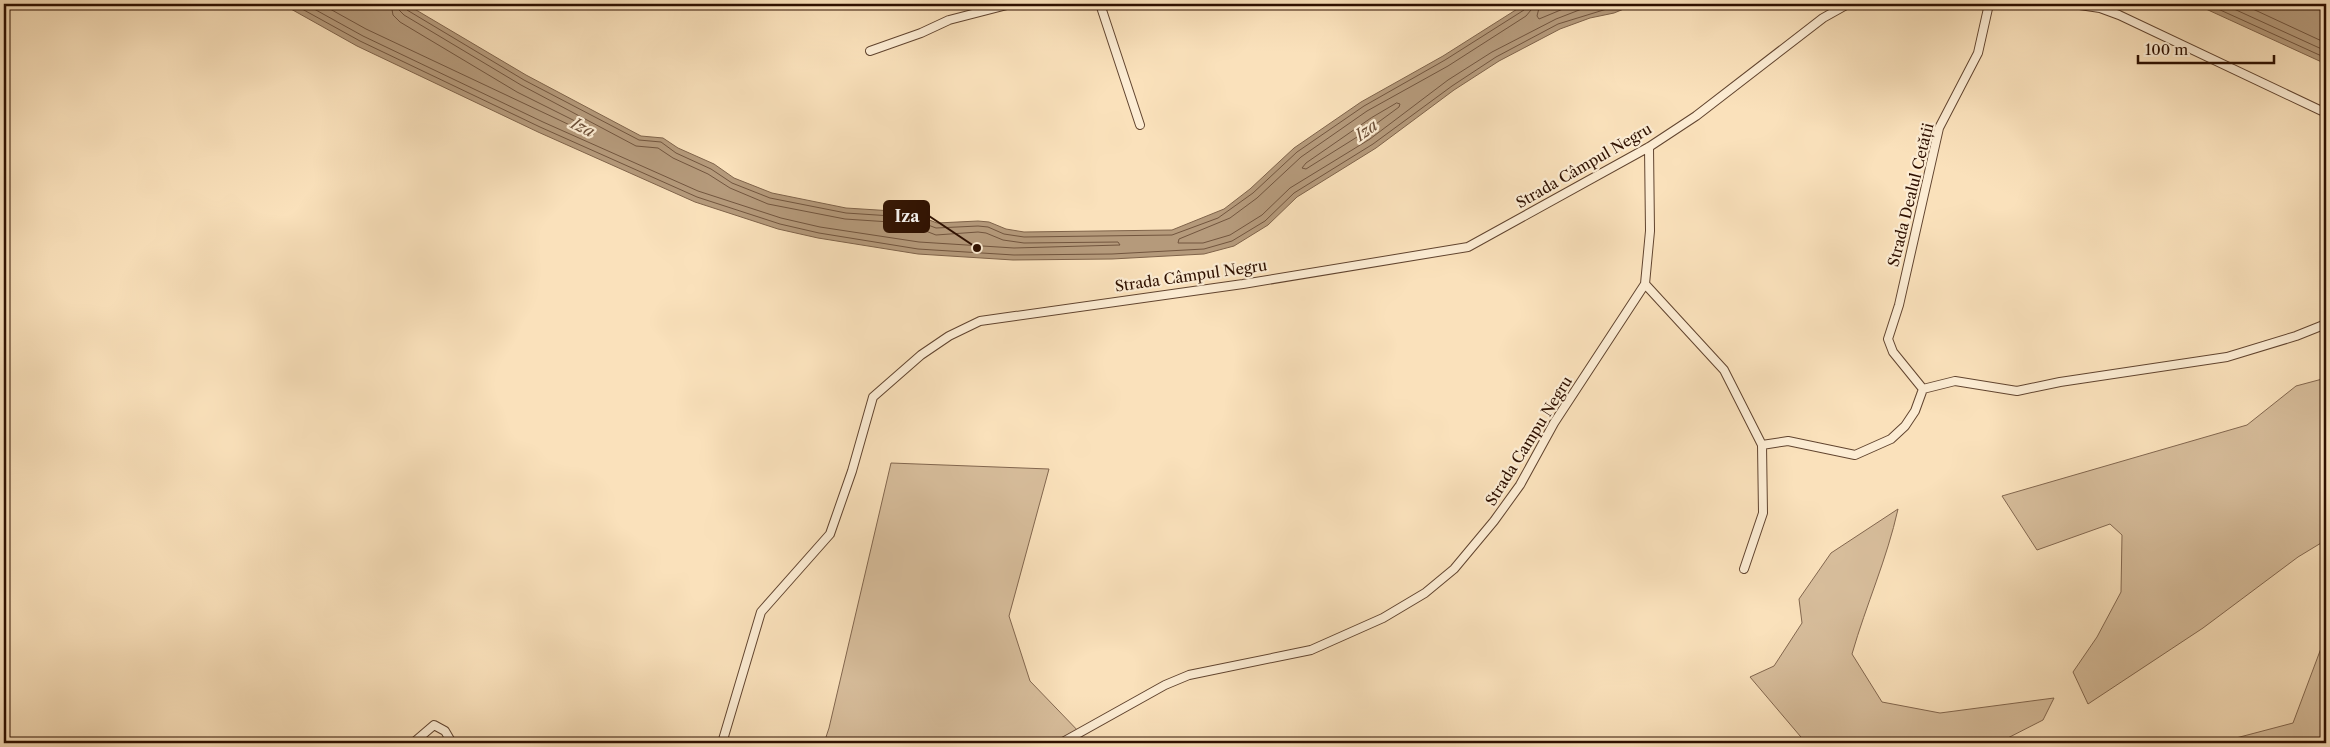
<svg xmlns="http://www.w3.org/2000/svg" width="2330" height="747" font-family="'Libre Caslon Text',serif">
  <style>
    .green { fill: #d7bd9b; stroke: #82664e }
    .water { fill: #b59a7b; stroke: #7f634a }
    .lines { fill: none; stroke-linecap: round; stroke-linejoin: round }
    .shore { stroke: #72553e; stroke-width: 1 }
    .street-casing { stroke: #61442f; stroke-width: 10 }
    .street { stroke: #fcecd3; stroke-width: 8 }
    .labels { text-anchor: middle; stroke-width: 4.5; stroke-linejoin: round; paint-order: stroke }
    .street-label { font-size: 15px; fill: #2e1000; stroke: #fcecd3 }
    .water-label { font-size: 16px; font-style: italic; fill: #6b4e37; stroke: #fcecd3 }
    .leader { fill: none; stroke: #2e1000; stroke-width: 2 }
    .callout-dot { fill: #2e1000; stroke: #fcecd3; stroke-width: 2 }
    .callout { fill: #2e1000; stroke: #2e1000; stroke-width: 2 }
    .callout-label { font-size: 16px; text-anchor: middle; font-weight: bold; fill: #fff }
  </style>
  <rect width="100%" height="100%" fill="#fae1bb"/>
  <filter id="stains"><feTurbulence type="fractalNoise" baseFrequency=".004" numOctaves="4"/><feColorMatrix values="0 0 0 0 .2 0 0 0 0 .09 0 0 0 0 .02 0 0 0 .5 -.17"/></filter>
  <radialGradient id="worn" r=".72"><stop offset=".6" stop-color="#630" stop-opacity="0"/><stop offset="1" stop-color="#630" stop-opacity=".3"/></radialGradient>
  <path class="green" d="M2326,378V540L2298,557L2203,628L2088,704L2073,672L2097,637L2121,592L2122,535L2110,524L2037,550L2002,496L2247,425L2296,386Z
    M891,463L1049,469L1009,616L1030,681L1083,736L1048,743H824L829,728Z
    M1898,509C1887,559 1866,605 1852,654L1882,702L1940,713L2054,698L2043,720L1998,743H1806L1750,677L1774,666L1802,623L1799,599L1831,553Z
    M2326,635V743H2217L2293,723Z"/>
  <path class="water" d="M282,4H406L526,75L641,136L663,138L678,148L714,164L734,178L772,193L846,208L909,212L937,223L978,221L989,222L1006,229L1024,232L1172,230L1224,209L1250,189L1294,148L1361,102L1443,56L1522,6L1636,4L1614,13L1590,18L1560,29L1499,61L1454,90L1376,148L1297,197L1268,225L1234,246L1204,254L1112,259L1013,260L918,254L818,238L778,229L695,202L538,132L357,46Z
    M2195,4H2326V64Z"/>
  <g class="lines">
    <path class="shore" d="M293,4L360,41L540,127L697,197L780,224L819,233L918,249L1014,255L1112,254L1204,249L1232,241L1265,221L1294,193L1373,144L1452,86L1496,57L1558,24L1623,4
      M305,4L363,36L543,122L698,191L781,218L820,227L919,242L1014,248L1120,245L1118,242L1024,243L1003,240L986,233L978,232L936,235L905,223L845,219L768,204L730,188L708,174L673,158L658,148L636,146L521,85L404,15L399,10L398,4
      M321,4L366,29L591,135L594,134L593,130L517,92L400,22L393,15L391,4
      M404,4L407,10L524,80L639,140L661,142L676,153L711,169L732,183L770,198L846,213L907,217L936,228L978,226L988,227L1004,234L1024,237L1172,235L1218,218L1253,193L1297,152L1364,106L1445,60L1524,10L1526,4
      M1532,4L1531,10L1526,16L1448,66L1367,111L1301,157L1257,198L1230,218L1179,239L1178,243H1203L1230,235L1262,215L1290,188L1370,139L1448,80L1492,52L1556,19L1587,7L1606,4
      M1540,4L1537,16L1539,19L1575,4
      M2207,4L2326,58
      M2223,4L2326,51
      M2242,4L2326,43
      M1397,103L1400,104L1399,107L1365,132L1306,169L1302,168L1306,163L1371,118Z"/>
    <g class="street-casing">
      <path id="street" d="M1100,4L1140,125
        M2073,4L2100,8L2119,15L2326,113
        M870,51L921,33L949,20L1011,4
        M1649,147L1650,231L1645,284L1724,370L1762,445L1763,513L1744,569
        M1923,389L1955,381L2017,391L2060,382L2227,357L2296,336L2326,324
        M1762,445L1788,441L1855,455L1891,439L1905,426L1915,411L1923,389L1893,352L1888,339L1899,305L1939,128L1978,53L1989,4
        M413,743L434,725L445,731L452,743
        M722,743L761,612L830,534L852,471L873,397L921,355L949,336L980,321L1243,284L1468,247L1649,147L1696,116L1823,18L1848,4
        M1061,743L1165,685L1189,675L1311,650L1383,618L1425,593L1454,569L1494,521L1520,485L1554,423L1645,284"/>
    </g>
    <use href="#street" class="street"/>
  </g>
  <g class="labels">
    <g class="street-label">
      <text transform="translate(1584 166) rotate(-30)" y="5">Strada Câmpul Negru</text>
      <text transform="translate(1911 195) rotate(-76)" y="5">Strada Dealul Cetății</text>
      <text transform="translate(1191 276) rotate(-8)" y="5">Strada Câmpul Negru</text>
      <text transform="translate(1529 441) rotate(-58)" y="5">Strada Campu Negru</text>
    </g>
    <g class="water-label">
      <text transform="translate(583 127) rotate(26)" y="6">Iza</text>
      <text transform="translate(1366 130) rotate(-36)" y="6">Iza</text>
    </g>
  </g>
  <path class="leader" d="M977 248L929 216"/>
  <circle class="callout-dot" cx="977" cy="248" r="5"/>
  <rect class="callout" x="884" y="201" width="45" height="31" rx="5"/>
  <g class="callout-label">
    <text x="907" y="222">Iza</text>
  </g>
  <rect width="2330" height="747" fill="none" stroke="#fae1bb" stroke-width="20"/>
  <rect x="5" y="5" width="2320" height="737" fill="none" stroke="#2e1000" stroke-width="2.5"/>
  <rect x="10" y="10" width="2310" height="727" fill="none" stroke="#2e1000"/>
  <path d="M2138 55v8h136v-8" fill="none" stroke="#2e1000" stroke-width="2.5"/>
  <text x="2145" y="55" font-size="15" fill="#2e1000" stroke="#fcecd3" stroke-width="4" paint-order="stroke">100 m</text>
  <rect width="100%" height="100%" filter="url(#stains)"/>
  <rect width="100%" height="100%" fill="url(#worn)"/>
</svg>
